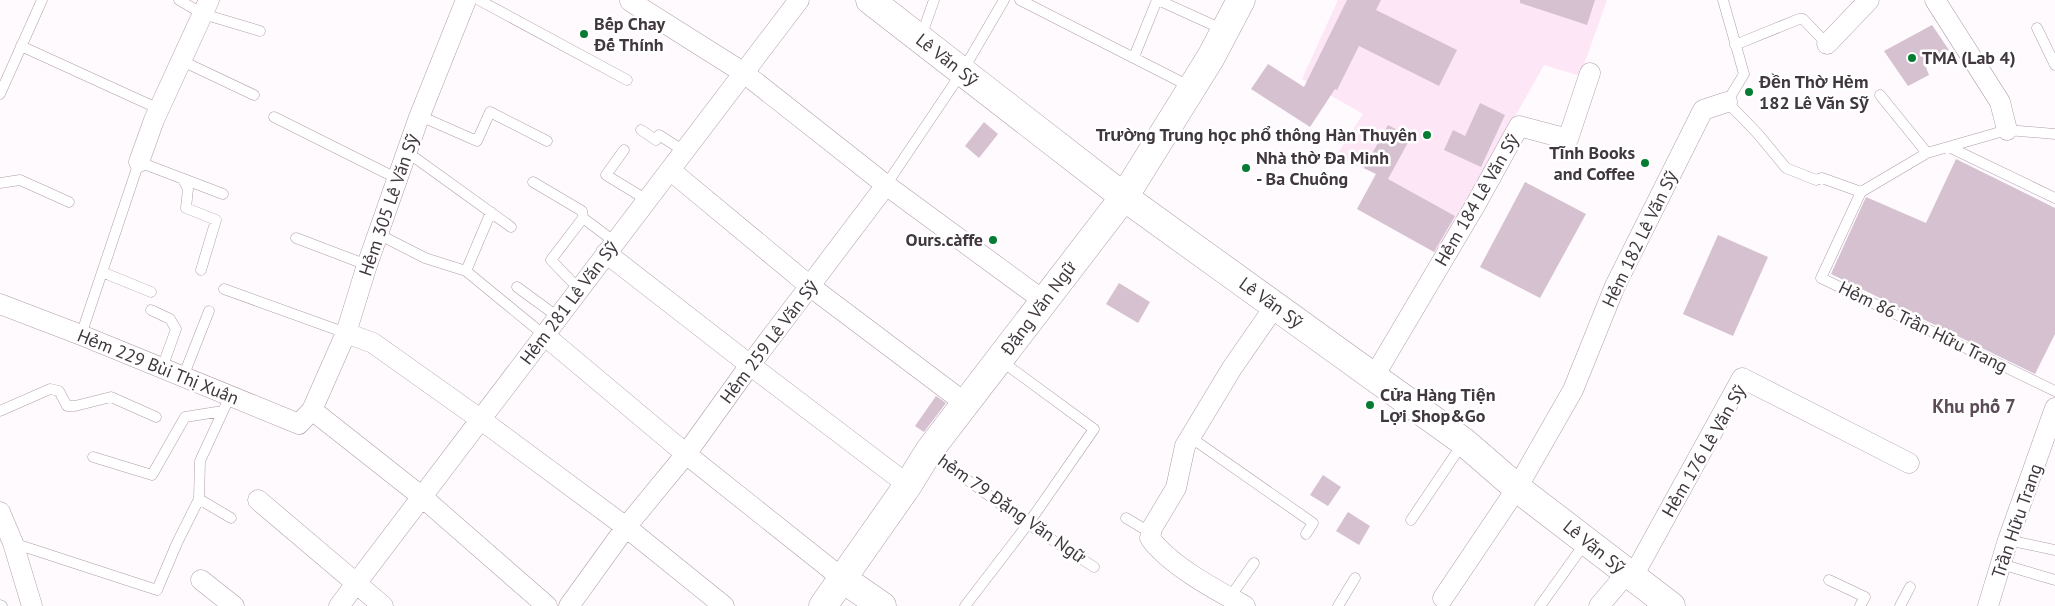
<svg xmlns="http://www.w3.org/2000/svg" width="2055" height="606" font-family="'PT Sans',sans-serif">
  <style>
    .built { fill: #fde7f7 }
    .building { fill: #d6c1d0 }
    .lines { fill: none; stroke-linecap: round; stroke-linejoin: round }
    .lane-casing { stroke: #b19dab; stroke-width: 11 }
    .street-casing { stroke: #b19dab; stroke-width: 21 }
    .secondary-casing { stroke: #b19dab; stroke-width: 29 }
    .lane { stroke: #fff; stroke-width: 10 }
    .street { stroke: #fff; stroke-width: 20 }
    .secondary { stroke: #fff; stroke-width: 28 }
    .poi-dot { fill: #067c33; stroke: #fff; stroke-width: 2 }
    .labels { text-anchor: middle; stroke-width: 5; stroke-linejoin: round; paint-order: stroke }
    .poi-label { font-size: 18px; font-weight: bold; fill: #40383e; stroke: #fff; text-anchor: start }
    .street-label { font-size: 18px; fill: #40383e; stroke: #fff }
    .neighbourhood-label { font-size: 19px; font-weight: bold; fill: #5d4c58; stroke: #fff }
  </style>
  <rect width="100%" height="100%" fill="#fefafd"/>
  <path class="built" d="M1338,0H1607L1580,76L1544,65L1438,254L1357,209L1376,174L1336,156L1363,114L1302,79Z"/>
  <path class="building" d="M1347,0H1381L1376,10L1457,50L1439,86L1359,46L1337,90L1335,89L1310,127L1251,89L1268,64L1304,87Z
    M1520,0H1595L1587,25L1520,3Z
    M1932,25L1949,50L1925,65L1929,75L1908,86L1884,51Z
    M1480,103L1505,115L1481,167L1444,150L1453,130L1465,136Z
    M984,122L998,134L979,158L965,146Z
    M1388,125L1411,137L1388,179L1455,216L1434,252L1357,209L1376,174L1364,168Z
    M1956,159L2055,208V334L2035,374L1831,274L1866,197L1926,223Z
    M1525,182L1586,214L1540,298L1480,267Z
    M1718,235L1768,257L1733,336L1683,314Z
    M1119,283L1150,302L1138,323L1106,304Z
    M936,396L946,403L924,432L915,426Z
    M1323,475L1341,487L1328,506L1310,495Z
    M1348,512L1370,526L1359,545L1336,531Z"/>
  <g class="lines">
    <g class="lane-casing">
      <path id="lane" d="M179,0L203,14L260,31
        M479,0L627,80
        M1020,0L1191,87
        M1158,0L1224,30
        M1723,0L1744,74L1727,102L1758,134L1786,168L1816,180L1822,178L1861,192
        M2037,28L2055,65
        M921,37L934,0
        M1735,45L1799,19H1803L1827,44
        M21,46L159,109
        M1134,57L1157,0
        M180,60L254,95
        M0,94L42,0
        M1880,95L1927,153
        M420,116L477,141L490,112L547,141
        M274,117L398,179
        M641,130L656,140L659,135L684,151
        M1949,147L2055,198
        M624,150L606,175L647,200
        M407,152L511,227
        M183,179L188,189L186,208L216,220L201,270
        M533,182L582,211L583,218L615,242
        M0,183L20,180L69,202
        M886,185L962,72L1004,0
        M1861,192L1821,278L2055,391
        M1861,192L1927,153L2007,130L2055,134
        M378,234L425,258L466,271L544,335
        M296,238L367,265
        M466,271L491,212
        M102,272L151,292
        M517,287L558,317
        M224,289L346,333
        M579,289L551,260L583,218
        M151,310L170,319L176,329L162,368
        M81,335L139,162L223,194
        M183,377L209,311
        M0,411L50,389L59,391L67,406H75L111,397L156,417
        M1190,437L1313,523L1306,534
        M929,452L1028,524L1094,567
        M93,457L152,475L185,417L223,411
        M199,499L231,518
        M1126,518L1151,533
        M1411,520L1463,443
        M2008,540L2055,550
        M13,543L157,590L177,543L199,499L200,461L230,396
        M2001,564L2055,580
        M1829,580L1865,597L1860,606
        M1230,597L1254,563
        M0,605L2,606
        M965,606L1028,524L1094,429L1000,360
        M1338,606L1355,578
        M1540,606L1585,543
        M1900,606L1910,587"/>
    </g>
    <g class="street-casing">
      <path id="street" d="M1935,0L2000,102L2007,130
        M630,1L744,73L886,185L1044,301
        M1827,44L1869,0
        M139,162L154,120L209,0
        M670,170L811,287L965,403
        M606,253L750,365L908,485
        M0,304L81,335L299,424L312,410L346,333L367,265L418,120L466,0
        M346,333L373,343L480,419L626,527L724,606
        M544,335L686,454L843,579
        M1373,378L1476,204L1519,126L1568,139L1590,73
        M312,410L421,496L547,606
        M258,500L383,606
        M0,512L13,543L32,606
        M1632,578L1742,378L1909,463
        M201,580L234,606
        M1443,598L1517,488L1573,390L1615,286L1703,110L1727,102
        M339,606L799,0
        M569,606L626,527L686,454L750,365L886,185
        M1245,606C1216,590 1169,565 1150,538L1152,528L1176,488L1185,446L1232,368L1275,306
        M1599,606L1627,573
        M1988,606L2008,540L2055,408"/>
    </g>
    <g class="secondary-casing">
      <path id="secondary" d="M870,0L1124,197L1464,442L1517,488L1671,606
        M843,579L882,606
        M823,606L908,485L929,451L1124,197L1211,57L1241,0"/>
    </g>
    <use href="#lane" class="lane"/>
    <use href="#street" class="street"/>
    <use href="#secondary" class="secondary"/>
  </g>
  <g class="poi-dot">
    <circle cx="584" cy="34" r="5"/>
    <circle cx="1912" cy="58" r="5"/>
    <circle cx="1749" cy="92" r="5"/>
    <circle cx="1427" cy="135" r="5"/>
    <circle cx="1645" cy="163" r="5"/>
    <circle cx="1246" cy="168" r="5"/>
    <circle cx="993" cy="240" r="5"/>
    <circle cx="1370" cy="405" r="5"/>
  </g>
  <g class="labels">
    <g class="poi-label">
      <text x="594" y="30">Bếp Chay<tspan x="594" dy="21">Đế Thính</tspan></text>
      <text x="1922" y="64">TMA (Lab 4)</text>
      <text x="1759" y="88">Đền Thờ Hẻm<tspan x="1759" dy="21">182 Lê Văn Sỹ</tspan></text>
      <text x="1417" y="141" text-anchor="end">Trường Trung học phổ thông Hàn Thuyên</text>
      <text x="1635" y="159" text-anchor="end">Tĩnh Books<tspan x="1635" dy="21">and Coffee</tspan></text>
      <text x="1256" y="164">Nhà thờ Đa Minh<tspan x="1256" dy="21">- Ba Chuông</tspan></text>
      <text x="983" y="246" text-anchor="end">Ours.càffe</text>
      <text x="1380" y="401">Cửa Hàng Tiện<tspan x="1380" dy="21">Lợi Shop&amp;Go</tspan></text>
    </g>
    <g class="street-label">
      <text transform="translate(947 60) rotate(38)" y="6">Lê Văn Sỹ</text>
      <text transform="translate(1477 200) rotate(-60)" y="6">Hẻm 184 Lê Văn Sỹ</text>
      <text transform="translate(389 205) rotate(-71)" y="6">Hẻm 305 Lê Văn Sỹ</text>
      <text transform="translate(1640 239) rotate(-64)" y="6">Hẻm 182 Lê Văn Sỹ</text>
      <text transform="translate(569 303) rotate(-53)" y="6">Hẻm 281 Lê Văn Sỹ</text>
      <text transform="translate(1271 303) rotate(36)" y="6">Lê Văn Sỹ</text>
      <text transform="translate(1039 308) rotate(-53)" y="6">Đặng Văn Ngữ</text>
      <text transform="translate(1923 327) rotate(26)" y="6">Hẻm 86 Trần Hữu Trang</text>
      <text transform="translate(769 342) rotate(-53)" y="6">Hẻm 259 Lê Văn Sỹ</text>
      <text transform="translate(158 367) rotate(22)" y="6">Hẻm 229 Bùi Thị Xuân</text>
      <text transform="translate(1704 451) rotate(-60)" y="6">Hẻm 176 Lê Văn Sỹ</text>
      <text transform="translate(1012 509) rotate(35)" y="6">hẻm 79 Đặng Văn Ngữ</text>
      <text transform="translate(2017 521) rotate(-71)" y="6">Trần Hữu Trang</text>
      <text transform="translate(1594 547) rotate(39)" y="6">Lê Văn Sỹ</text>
    </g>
    <g class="neighbourhood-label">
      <text x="1974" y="413">Khu phố 7</text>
    </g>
  </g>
</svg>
